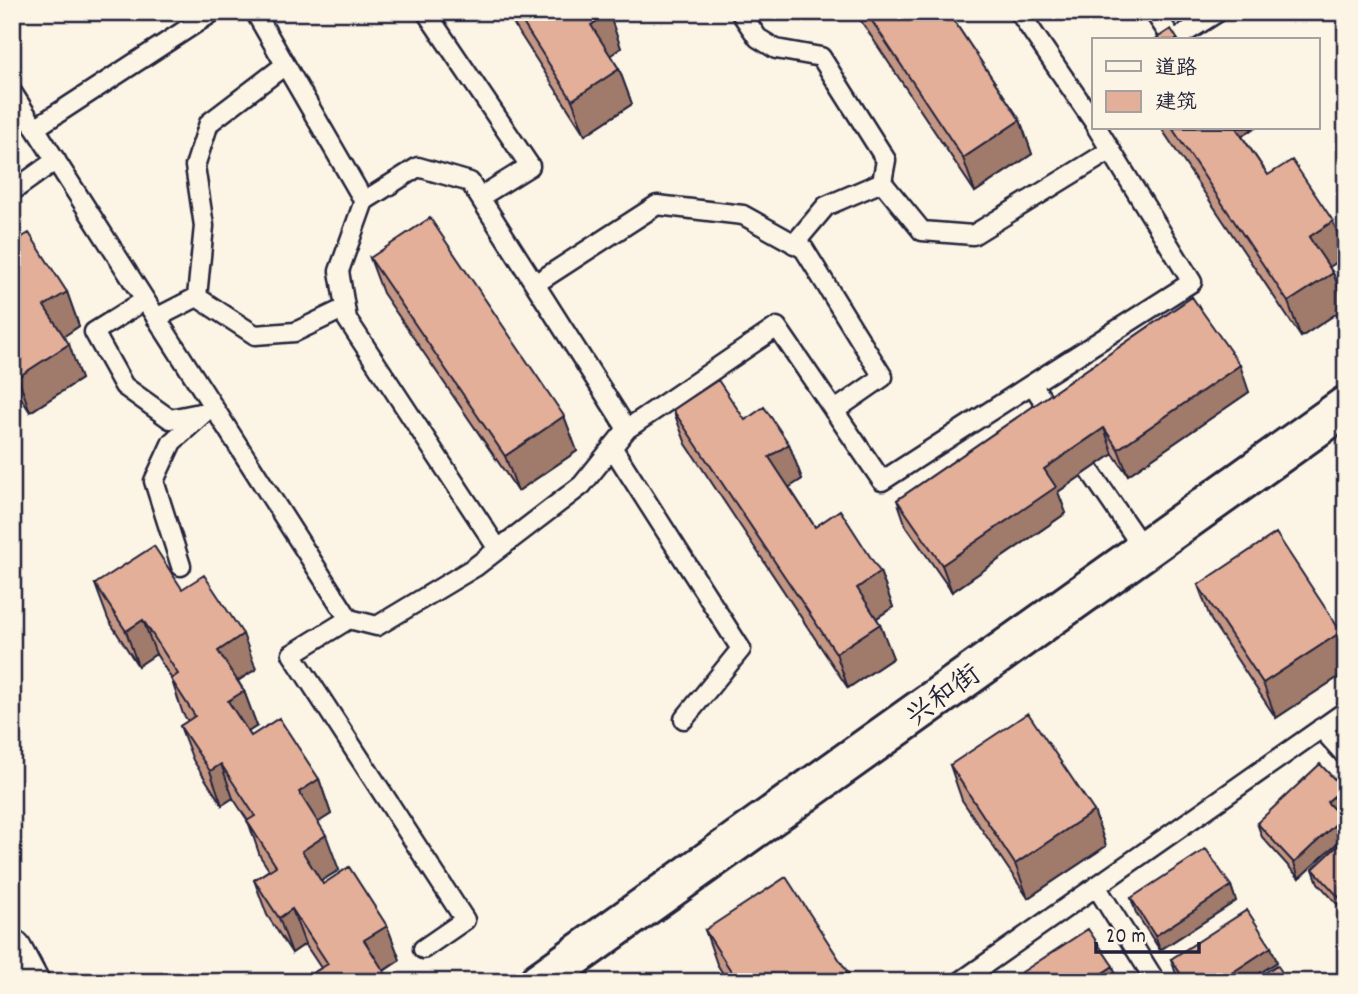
<svg xmlns="http://www.w3.org/2000/svg" width="1358" height="994" font-family="Dekko,'LXGW WenKai TC',sans-serif">
  <style>
    .lines { fill: none; stroke-linecap: round; stroke-linejoin: round }
    .service-casing { stroke: #22223b; stroke-width: 23 }
    .tertiary-casing { stroke: #22223b; stroke-width: 44 }
    .secondary-casing { stroke: #22223b; stroke-width: 44 }
    .service { stroke: #fcf5e5; stroke-width: 18 }
    .tertiary { stroke: #fcf5e5; stroke-width: 38 }
    .secondary { stroke: #fcf5e5; stroke-width: 38 }
    .wall { fill: #c49684; stroke: #22223b; stroke-width: 2 }
    .shaded-wall { fill: #a07a6b; stroke: #22223b; stroke-width: 2 }
    .building { fill: #e4af99; stroke: #22223b; stroke-width: 2 }
    .labels { text-anchor: middle; stroke-width: 5; stroke-linejoin: round; paint-order: stroke }
    .street-label { font-size: 28px; fill: #22223b; stroke: #fcf5e5 }
  </style>
  <rect width="100%" height="100%" fill="#fcf5e5"/>
  <filter id="ink" filterUnits="userSpaceOnUse"><feTurbulence type="fractalNoise" baseFrequency=".0143" numOctaves="2"/><feDisplacementMap in="SourceGraphic" scale="14" xChannelSelector="R" yChannelSelector="G"/><feConvolveMatrix kernelMatrix="1 2 1 2 8 2 1 2 1" color-interpolation-filters="sRGB"/></filter>
  <g filter="url(#ink)">
    <g class="lines">
      <g class="service-casing">
        <path id="service" d="M255,12L364,201
          M426,12L530,166L480,197
          M740,12L758,38L776,49L821,57L886,160L882,182
          M1019,12L1094,122
          M1154,12L1173,40
          M1174,40L1218,12
          M12,92L349,619
          M35,128L213,12
          M17,188L56,160
          M794,244L826,206L882,182L922,231L973,235L1111,150
          M535,284L657,205L743,215L804,249L883,377L834,411
          M197,297L204,226L195,166L209,123L285,65
          M145,300L94,332L124,386L170,419L205,412
          M156,318L197,297L255,335L295,332L345,308
          M1032,384L1192,282L1097,128
          M612,447L741,649L684,719
          M1077,452L1144,550
          M498,549L347,319L339,271L364,201L418,167L470,182L627,429
          M181,566L154,481L172,442L205,412
          M1321,728L1346,756
          M1096,886L1156,982
          M423,949L465,920L292,654L349,619L377,626L475,567L582,485L627,429L777,327L882,481L1032,384L1056,420
          M960,982L1346,711"/>
      </g>
      <g class="tertiary-casing">
        <path id="tertiary" d="M539,982L1346,406"/>
      </g>
      <g class="secondary-casing">
        <path id="secondary" d="M12,950L29,982"/>
      </g>
      <use href="#service" class="service"/>
      <use href="#tertiary" class="tertiary"/>
      <use href="#secondary" class="secondary"/>
    </g>
    <path class="wall" d="M506,12H608L621,48L610,55L619,69L632,104L585,135Z
      M855,12H948L1020,120L1032,154L975,192Z
      M1161,128H1254L1242,136L1268,175L1346,256L1329,267L1333,273L1346,307L1301,337Z
      M12,243L67,292L79,326L64,336L81,379L30,412L12,384Z
      M370,258L564,416L577,451L518,491L383,293Z
      M1192,297L1249,392L1128,475L1113,454L1058,492L1066,513L952,592L906,526L897,500Z
      M673,410L745,420L789,444L802,479L789,487L815,527L880,572L893,607L877,618L893,658L848,688L686,444Z
      M95,584L182,589L256,669L238,681L244,691L257,726L248,732L251,736L319,779L331,814L318,822L339,870L321,881L323,884L387,926L400,960L384,971L390,982H316L313,973L321,968L305,944L292,953L267,915L254,880L269,870L260,856L248,821L233,798L222,805L193,760L180,726L188,721L183,714L171,678L156,654L138,666L108,619Z
      M1198,585L1341,632L1346,644V672L1276,718L1211,620Z
      M950,765L1094,811L1106,846L1028,898L962,800Z
      M1343,788L1346,797V805L1337,813L1342,818L1346,827V835L1299,878L1262,837L1257,823Z
      M1346,838V914L1318,883L1313,869Z
      M1231,886L1236,901L1160,950L1136,913L1131,898Z
      M705,930L851,982H728L717,964Z
      M1271,947L1277,962L1246,982H1182L1176,974L1171,959Z"/>
    <path class="shaded-wall" d="M609,13L621,48L604,60L591,25Z
      M619,69L632,104L585,135L572,100Z
      M1020,120L1032,154L975,192L963,158Z
      M1230,128H1254L1235,141Z
      M12,218L19,236L12,240Z
      M1333,221L1346,256L1322,272L1309,237Z
      M1333,273L1346,307L1301,337L1288,302Z
      M67,292L79,326L57,341L44,306Z
      M69,344L81,379L30,412L18,377Z
      M1240,365L1249,392L1128,475L1118,449Z
      M564,416L577,451L518,491L505,456Z
      M1104,428L1113,454L1058,492L1066,513L952,592L942,565L1044,469Z
      M789,444L802,479L782,492L769,457Z
      M880,572L893,607L869,623L857,588Z
      M143,620L156,654L138,666L126,631Z
      M880,624L893,658L848,688L836,653Z
      M1341,632L1346,644V672L1276,718L1263,683Z
      M243,634L256,669L231,685L218,651Z
      M244,691L257,726L241,736L228,701Z
      M221,764L233,798L222,805L210,771Z
      M319,779L331,814L311,827L299,792Z
      M1343,788L1346,797V805L1333,817L1327,802Z
      M1094,811L1106,846L1028,898L1015,864Z
      M1342,818L1346,827V835L1299,878L1294,863Z
      M326,835L339,870L314,885L302,851Z
      M1231,886L1236,901L1160,950L1155,936Z
      M292,909L305,944L292,953L279,918Z
      M387,926L400,960L377,975L364,940Z
      M1271,947L1277,962L1246,982H1218Z
      M1113,966L1118,981L1116,982H1089Z
      M848,973L851,982H834Z"/>
    <path class="building" d="M516,12H608L609,13L591,25L619,69L572,100Z
      M866,12H948L1020,120L963,158Z
      M1171,29L1178,40H1154Z
      M1172,128H1236L1268,175L1292,160L1333,221L1309,237L1333,273L1288,302Z
      M430,218L564,416L505,456L370,258Z
      M29,233L67,292L44,306L69,344L18,377L12,369V243Z
      M1192,297L1240,365L1118,449L1104,428L1044,469L1056,487L942,565L897,500Z
      M718,380L745,420L764,407L789,444L769,457L815,527L840,510L880,572L857,588L880,624L836,653L673,410Z
      M1276,533L1341,632L1263,683L1198,585Z
      M154,546L182,589L204,575L243,634L218,651L244,691L228,701L251,736L279,718L319,779L299,792L326,835L302,851L323,884L349,867L387,926L364,940L388,978L382,982H319L313,973L328,964L292,909L279,918L254,880L276,866L247,821L255,816L221,764L210,771L180,726L195,716L171,679L178,674L143,620L126,631L95,584Z
      M1028,713L1094,811L1015,864L950,765Z
      M1320,764L1343,788L1327,802L1342,818L1294,863L1257,823Z
      M1346,838V905L1313,869Z
      M1206,849L1231,886L1155,936L1131,898Z
      M786,877L848,973L834,982H738L705,930Z
      M1247,910L1271,947L1218,982H1186L1171,959Z
      M1088,929L1113,966L1089,982H1015L1013,978Z
      M1277,965L1289,982H1251Z"/>
  </g>
  <g class="labels">
    <g class="street-label">
      <text transform="translate(942 694) rotate(-36)" y="10">兴和街</text>
    </g>
  </g>
  <rect width="1358" height="994" fill="none" stroke="#fcf5e5" stroke-width="42"/>
  <rect x="21" y="21" width="1316" height="952" fill="none" stroke="#22223b" stroke-width="2.5" filter="url(#ink)"/>
  <rect x="1092" y="38" width="228" height="91" fill="#fcf5e5" stroke="#a5a1a1" stroke-width="2"/>
  <rect x="1106" y="61" width="35" height="10" fill="#fcf5e5" stroke="#a5a1a1" stroke-width="2"/>
  <text x="1155" y="74" font-size="21" fill="#22223b">道路</text>
  <rect x="1106" y="91" width="35" height="21" fill="#e4af99" stroke="#a5a1a1" stroke-width="2"/>
  <text x="1155" y="108" font-size="21" fill="#22223b">建筑</text>
  <path d="M1096 942v10h103v-10" fill="none" stroke="#22223b" stroke-width="3.5"/>
  <text x="1106" y="942" font-size="21" fill="#22223b" stroke="#fcf5e5" stroke-width="5" paint-order="stroke">20 m</text>
</svg>
